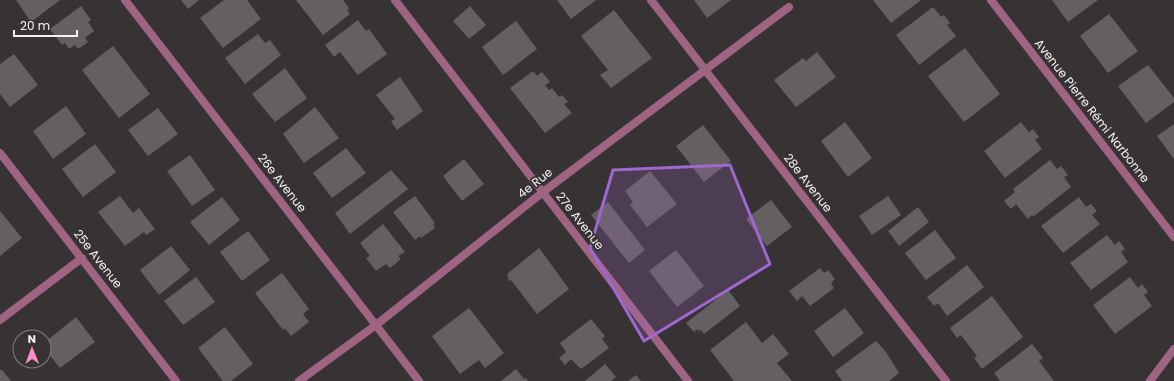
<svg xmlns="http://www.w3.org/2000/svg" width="1174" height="381" font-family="Poppins,sans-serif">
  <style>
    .building { fill: #646062 }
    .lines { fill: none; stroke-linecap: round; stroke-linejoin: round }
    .minor { stroke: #9f6481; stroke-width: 8 }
    .marked { fill: #9f67cf; fill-opacity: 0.2; stroke: #9f67cf; stroke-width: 3; stroke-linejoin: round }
    .labels { text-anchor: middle; stroke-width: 3.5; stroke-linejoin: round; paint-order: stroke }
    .street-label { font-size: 12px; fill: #f4f2f3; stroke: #373335 }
  </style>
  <rect width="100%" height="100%" fill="#373335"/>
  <path class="building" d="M16,0H60L31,22Z
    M181,0H199L188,9Z
    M224,0H247L261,19L223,48L200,18Z
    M296,0H343L349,8L347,10L350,14L323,35Z
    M557,0H596L571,19Z
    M694,0H731L707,18Z
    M873,0H921L891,23Z
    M1052,0H1098L1068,22Z
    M81,6L91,20L88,22L94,31L85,38L88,42L78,49L75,45L69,49L65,43L62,45L50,29Z
    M470,6L486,25L469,39L453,21Z
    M933,7L941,17L944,15L950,23L947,25L956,36L919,65L896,35Z
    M614,10L652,58L611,88L600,75L608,70L581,36Z
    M1109,14L1138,51L1108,73L1080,36Z
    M358,20L366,31L369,29L387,54L358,75L340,52L334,57L325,45Z
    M516,21L537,49L503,75L482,47Z
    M258,34L265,43L270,40L281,55L245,84L225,58Z
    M113,46L150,94L119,118L82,70Z
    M965,48L1000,94L964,122L928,76Z
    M817,52L836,77L796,107L774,80L803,58L806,61Z
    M14,54L38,85L10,107L0,94V64Z
    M1148,65L1174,98V102L1146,123L1118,86Z
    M285,68L307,98L275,122L252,94Z
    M533,71L537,76L542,72L550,82L545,85L549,90L552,88L559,97L562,95L568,102L564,104L572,113L545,133L510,88Z
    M400,77L423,111L397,130L391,121L395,119L376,95Z
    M66,106L86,134L53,159L33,131Z
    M315,107L339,138L304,163L283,134Z
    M158,108L178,134L148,156L128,130Z
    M845,122L872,158L848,177L821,141Z
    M1021,122L1029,132L1033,129L1039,137L1035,140L1042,149L1005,178L984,151Z
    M1174,124V159L1157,136Z
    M703,125L731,161L704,182L676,146Z
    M95,144L116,172L83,197L62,169Z
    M346,148L366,173L332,198L313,173Z
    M190,155L215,190L192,206L167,171Z
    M464,159L484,184L462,201L443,176Z
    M1050,160L1057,169L1061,166L1068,175L1064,177L1071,187L1034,216L1032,215L1028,219L1016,204L1011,209L1004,201L1015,192L1013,189Z
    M391,170L408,189L350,234L335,213Z
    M650,171L677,204L647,227L630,205L633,202L625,191Z
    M120,196L133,213L139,208L155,229L146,235L144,232L125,246L98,212Z
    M415,196L435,223L433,224L435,228L421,238L420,236L415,240L393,212Z
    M888,196L901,215L872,235L859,216Z
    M222,197L240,220L209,245L190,222Z
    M1079,197L1086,207L1091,204L1097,211L1092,215L1100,224L1063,253L1041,226Z
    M771,200L792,227L767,246L746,219Z
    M608,202L645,250L629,263L591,215Z
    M918,207L929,222L899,246L888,231Z
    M0,211L22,238L0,256Z
    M383,224L405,252L398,256L401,259L390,268L386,264L376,271L366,258L370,256L360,243Z
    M935,230L956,258L926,280L905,253Z
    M248,231L270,260L242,281L220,252Z
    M1107,235L1115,245L1119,241L1125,249L1121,252L1128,262L1091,290L1070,263Z
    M171,246L190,270L159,295L140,270Z
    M539,248L569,289L537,314L511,280L509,281L507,274Z
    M676,250L704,286L677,307L649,271Z
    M967,265L984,287L947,316L938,303L934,306L927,297Z
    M820,268L824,273L828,270L835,279L831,283L834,288L810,306L802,296L797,301L789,291Z
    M282,273L309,309L303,314L309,322L291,336L285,328L283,330L255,293Z
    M196,277L215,302L183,325L164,301Z
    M1130,277L1138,288L1142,284L1148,292L1144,295L1152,306L1115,334L1093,305Z
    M728,290L740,306L704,334L701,330L699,331L697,329L694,332L686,323Z
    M992,296L1023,337L982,369L974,358L977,356L961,335L957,338L950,328Z
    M469,308L504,353L485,368L479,360L460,374L432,336Z
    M845,308L864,333L833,357L814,331Z
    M76,317L95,342L60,368L44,348V343Z
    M591,319L605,336L602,339L609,348L581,369L571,359L565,365L559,358L566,352L560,343Z
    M746,322L762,343L773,334L789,354L777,363L792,381H734L710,350Z
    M225,327L253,364L231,381H223L198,348Z
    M876,341L886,352L899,373L889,381H842L835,371Z
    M1032,344L1043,358L1039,361L1054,381H1000L994,373Z
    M605,364L616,377L611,381H585Z
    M516,369L524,379L526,378L528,381H501Z
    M0,370H2L11,381H0Z
    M636,375L641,381H628Z"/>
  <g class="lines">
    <path class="minor" d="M125,0L419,381
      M395,0L688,381
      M651,0L946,381
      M991,0L1174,237
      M0,153L176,381
      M0,320L82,258
      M299,381L376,325L543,192L789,7
      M1150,381L1174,349"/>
  </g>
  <path class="marked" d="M730,165L770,264L644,341L590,248L613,170Z"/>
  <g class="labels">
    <g class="street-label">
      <text transform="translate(1092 111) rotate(52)" y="4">Avenue Pierre Rémi Narbonne</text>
      <text transform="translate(282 183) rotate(52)" y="4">26e Avenue</text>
      <text transform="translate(535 183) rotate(-38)" y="4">4e Rue</text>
      <text transform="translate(808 183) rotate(52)" y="4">28e Avenue</text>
      <text transform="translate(580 221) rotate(52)" y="4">27e Avenue</text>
      <text transform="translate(98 259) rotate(52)" y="4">25e Avenue</text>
    </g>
  </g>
  <g transform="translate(32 349) rotate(359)"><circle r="19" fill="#373335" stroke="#837f81"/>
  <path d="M0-3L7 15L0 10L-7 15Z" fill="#fb8fc5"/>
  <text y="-6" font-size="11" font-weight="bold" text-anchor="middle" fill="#f4f2f3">N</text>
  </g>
  <path d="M14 30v6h63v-6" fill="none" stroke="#f4f2f3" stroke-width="2"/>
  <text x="20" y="30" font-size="12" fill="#f4f2f3" stroke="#373335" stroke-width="3" paint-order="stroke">20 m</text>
</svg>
